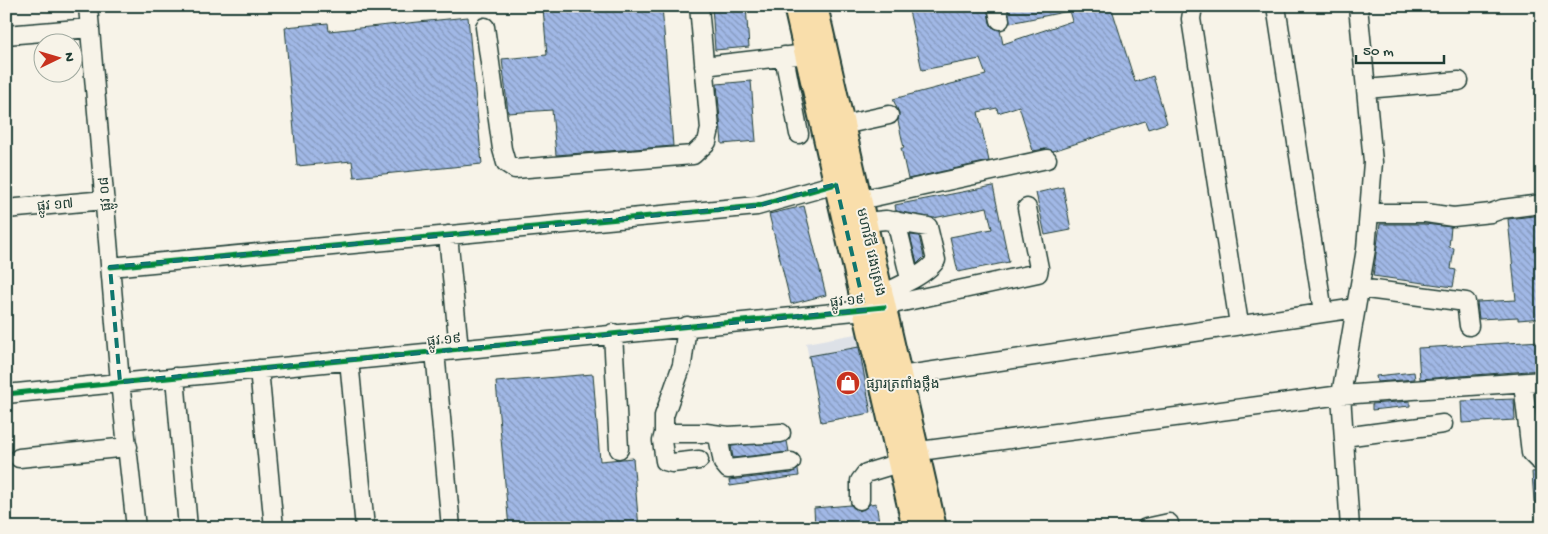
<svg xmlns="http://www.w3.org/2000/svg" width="1548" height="534" font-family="'Gochi Hand','Noto Sans Khmer',sans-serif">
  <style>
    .built { fill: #dde1e7 }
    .building { fill: url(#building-back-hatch); stroke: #1f3d34 }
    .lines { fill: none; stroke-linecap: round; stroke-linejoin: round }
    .minor-casing { stroke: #1f3d34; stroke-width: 21 }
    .major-casing { stroke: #1f3d34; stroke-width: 26 }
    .minor { stroke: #f7f3e8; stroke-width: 18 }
    .major { stroke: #f9deab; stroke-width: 22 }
    .cycleway-casing { stroke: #f7f3e8; stroke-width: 8 }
    .cycleway { stroke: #00873e; stroke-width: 5 }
    .marked { fill: none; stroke: #0f766e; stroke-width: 4; stroke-dasharray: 10 6; stroke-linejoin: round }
    .labels { text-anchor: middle; stroke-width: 4; stroke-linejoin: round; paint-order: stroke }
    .street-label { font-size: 14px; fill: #1f3d34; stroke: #f7f3e8 }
    .poi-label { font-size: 14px; fill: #1f3d34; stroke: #f7f3e8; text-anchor: start }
  </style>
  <defs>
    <pattern id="building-back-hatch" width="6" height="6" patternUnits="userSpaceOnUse" patternTransform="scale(1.25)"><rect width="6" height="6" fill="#a1b8e6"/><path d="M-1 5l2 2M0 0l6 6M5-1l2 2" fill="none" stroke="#8397bb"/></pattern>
  </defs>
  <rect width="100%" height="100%" fill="#f7f3e8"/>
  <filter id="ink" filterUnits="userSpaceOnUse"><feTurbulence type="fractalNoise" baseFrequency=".02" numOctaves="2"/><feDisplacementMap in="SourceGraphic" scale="10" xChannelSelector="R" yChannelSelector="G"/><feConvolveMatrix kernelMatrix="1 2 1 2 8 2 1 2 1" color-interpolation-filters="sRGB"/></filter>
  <g filter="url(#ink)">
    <path class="built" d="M872,331L889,410L821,422L806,343Z"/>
    <path class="building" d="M567,6H662L673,146L556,155L552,110L508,113L502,59L547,55L543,8Z
      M712,6H746L749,47L715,50Z
      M908,6H987L990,23L992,27L1000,30L1003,44L1072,21L1069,11L1010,23L1008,6H1111L1135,82L1153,76L1167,123L1148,129L1145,121L1053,151L1045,149L1033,151L1019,106L998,113L997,108L978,112L989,161L908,179L901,148H904L898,121L899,113L893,99L986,75L980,59L922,70Z
      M468,17L482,164L354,177L352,161L297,166L285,27L328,23L329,31Z
      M751,81L756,141L722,144L717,84Z
      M993,186L1009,262L958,272L950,237L992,229L987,207L934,218L896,211L895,205Z
      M1063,187L1071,230L1045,235L1036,193Z
      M804,206L826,295L791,304L769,214Z
      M1542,215V318L1518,320V317L1479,319L1477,302L1516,300L1508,219Z
      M1380,224H1425L1451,227L1449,247L1454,248L1451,269L1456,270L1453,287L1373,276Z
      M910,235L919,236L924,257L917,264Z
      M1542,341V370L1420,379L1418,348Z
      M859,347L871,413L821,422L809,356Z
      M1414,372L1415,379L1377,382L1376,376Z
      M593,374L600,461L633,458L639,528H509L496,382Z
      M1514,399L1515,420L1462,423L1461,401Z
      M1410,401V406L1372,410V404Z
      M787,441L789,452L733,458L731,446Z
      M798,469L799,476L730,486L729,480L792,473Z
      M1542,471V502H1534L1532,472Z
      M876,503L880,528H815L814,508L851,505L860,511L870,504Z"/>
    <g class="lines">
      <g class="minor-casing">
        <path id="minor" d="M88,6L120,382L136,528
          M997,6L1000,20
          M1193,6L1191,19L1239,324
          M1276,6L1323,312
          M485,27L502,149L506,163L515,169L693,155L707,142L710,129L699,6
          M6,35L90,28
          M784,56L799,134
          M704,66L806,54
          M1366,89L1459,81
          M843,125L889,115
          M860,200L1047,159
          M6,209L105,200
          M1370,213H1426L1453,217L1491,213L1502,209L1541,204
          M896,221L910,279
          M865,222L886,220L928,227L936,260C927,275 887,293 871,297
          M448,235L459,349
          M110,267L757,206L836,184
          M1359,288L1466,302L1469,326
          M687,326L682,365L664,416V433H706L728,436L781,433
          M613,333L619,449
          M435,351L451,528
          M349,360L365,528
          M259,369L274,528
          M900,376L1356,308
          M175,377L188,528
          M1523,383L1531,453L1538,460H1542
          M6,394L865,310L1038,273L1039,268L1027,208
          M664,433L662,441L665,461L672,463L699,460
          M718,436L723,463L728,469L791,462
          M1344,437L1443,424
          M905,453L1341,395L1542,381
          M19,458L128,447
          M860,500V481L866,473L899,463
          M1146,528L1169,523
          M1350,528L1341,395L1366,249L1373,162L1358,6"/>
      </g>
      <g class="major-casing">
        <path id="major" d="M795,6L914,528
          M816,6L935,528"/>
      </g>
      <use href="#minor" class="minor"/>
      <use href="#major" class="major"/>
      <g class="cycleway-casing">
        <path id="cycleway" d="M110,267L757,206L836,184
          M6,394L884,307"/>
      </g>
      <use href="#cycleway" class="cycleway"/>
    </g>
  </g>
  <path class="marked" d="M836,184L865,310L120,382L110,267L757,206Z"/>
  <defs>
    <g id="shop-disc" transform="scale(1.25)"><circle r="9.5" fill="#c8321e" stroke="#f7f3e8"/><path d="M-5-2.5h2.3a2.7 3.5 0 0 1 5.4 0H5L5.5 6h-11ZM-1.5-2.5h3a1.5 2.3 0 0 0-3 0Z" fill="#fff"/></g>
  </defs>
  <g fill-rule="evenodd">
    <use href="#shop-disc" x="848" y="383"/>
  </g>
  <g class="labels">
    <g class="street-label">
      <text transform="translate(104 194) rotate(-95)" y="5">ផ្លូវ ០៨</text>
      <text transform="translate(55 204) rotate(-5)" y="5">ផ្លូវ ១៧</text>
      <text transform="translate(872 252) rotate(77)" y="5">មហាវិថី វេងស្រេង</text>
      <text transform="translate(847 300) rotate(-6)" y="5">ផ្លូវ ១៩</text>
      <text transform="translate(444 339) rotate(-6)" y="5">ផ្លូវ ១៩</text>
    </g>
    <g class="poi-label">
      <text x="866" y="388">ផ្សារត្រពាំងថ្លឹង</text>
    </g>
  </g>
  <rect width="1548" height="534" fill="none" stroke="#f7f3e8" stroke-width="25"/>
  <rect x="12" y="12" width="1523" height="509" fill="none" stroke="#1f3d34" stroke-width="2" filter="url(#ink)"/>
  <g transform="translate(58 58) rotate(85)"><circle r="24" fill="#f7f3e8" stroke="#a1aaa0"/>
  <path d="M0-4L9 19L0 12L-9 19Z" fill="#c8321e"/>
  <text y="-8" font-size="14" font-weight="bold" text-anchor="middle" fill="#1f3d34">N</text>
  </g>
  <path d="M1356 55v8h88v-8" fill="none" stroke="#1f3d34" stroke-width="2.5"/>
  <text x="1363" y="55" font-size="15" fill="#1f3d34" stroke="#f7f3e8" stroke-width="4" paint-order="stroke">50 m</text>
</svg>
